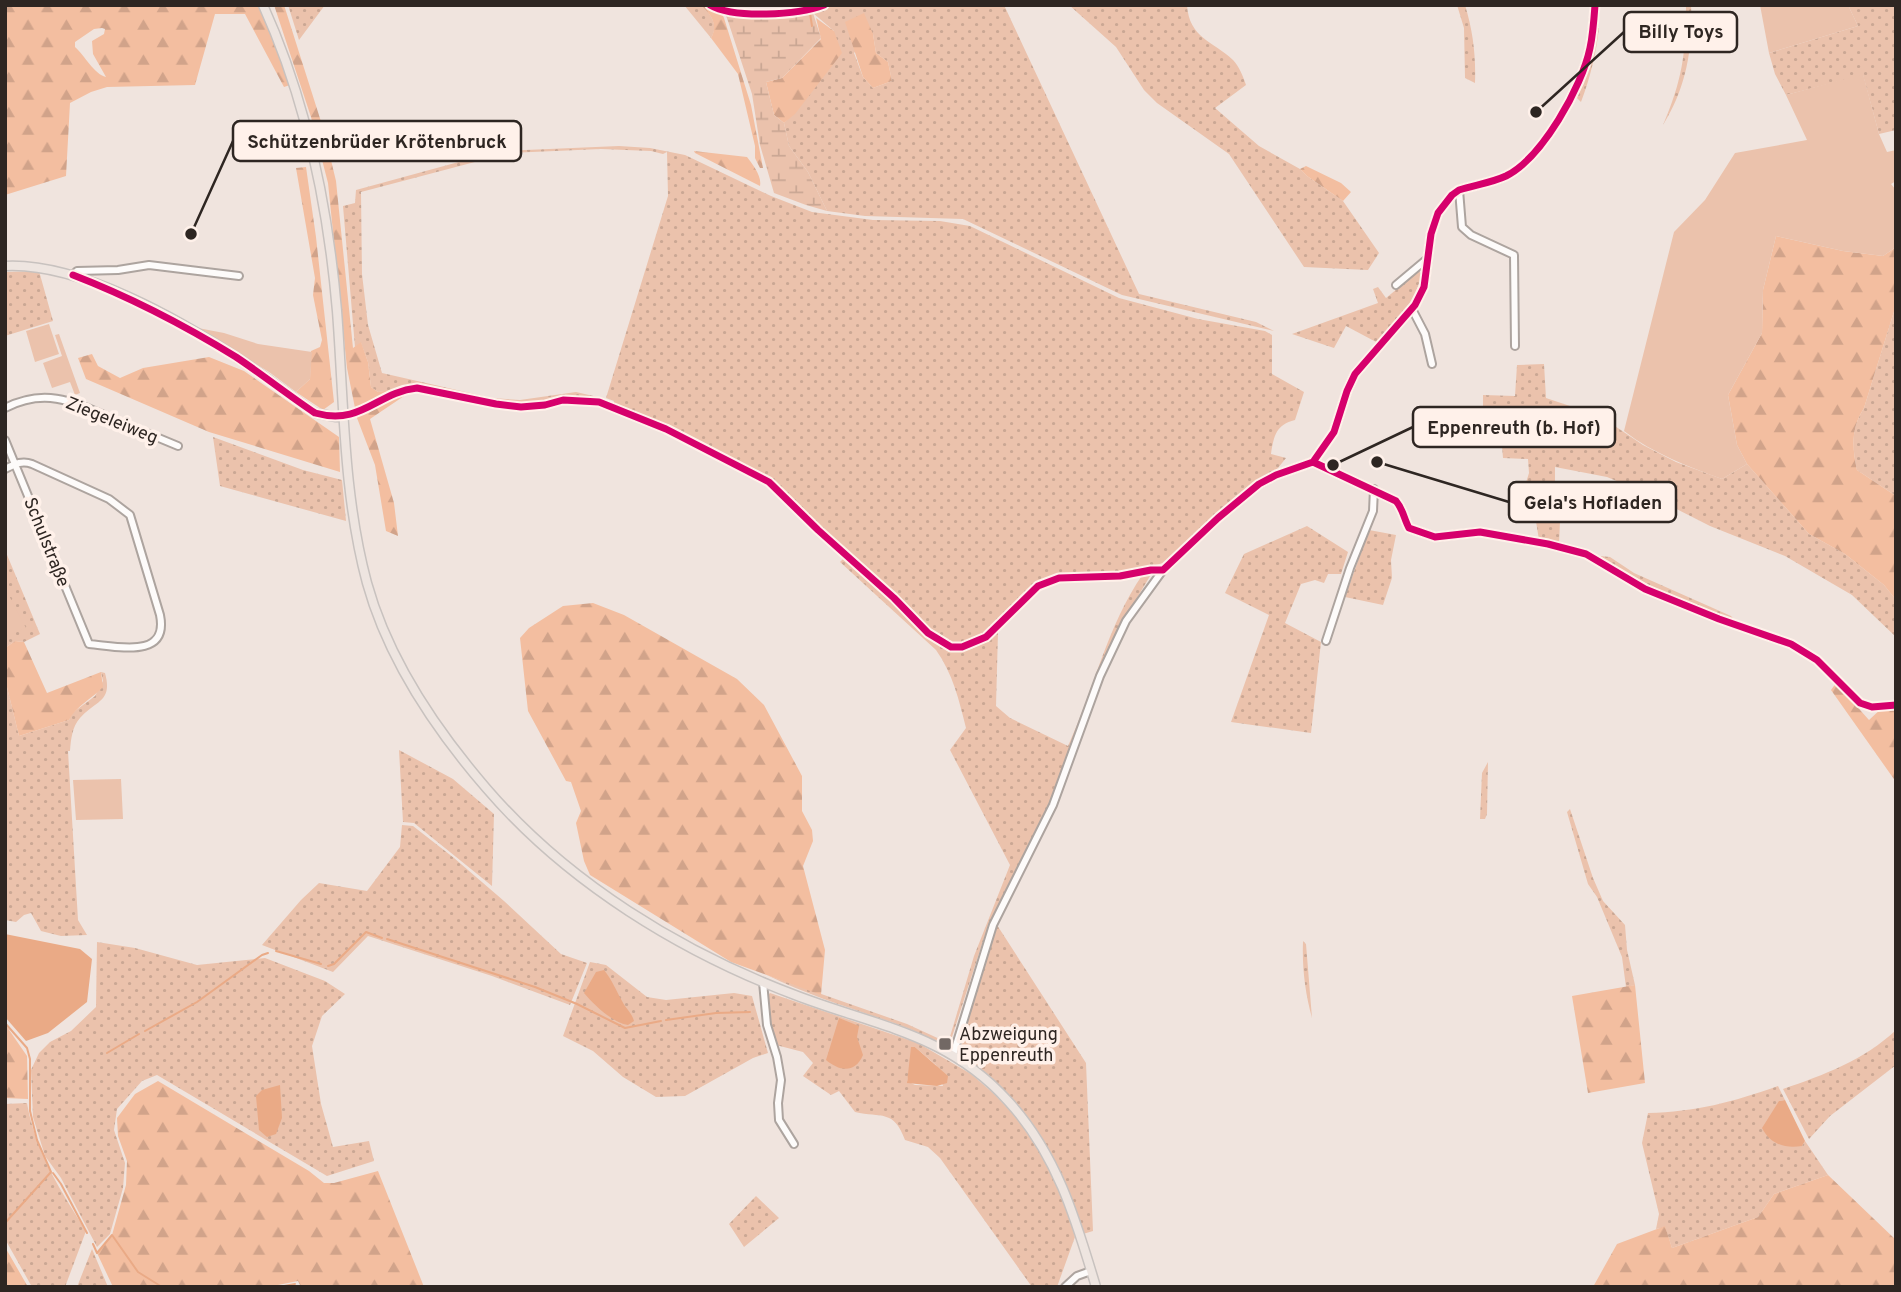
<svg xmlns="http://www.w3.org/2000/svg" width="1901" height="1292" font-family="Overpass,sans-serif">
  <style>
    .grass { fill: url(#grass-dots); fill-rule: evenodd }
    .forest { fill: url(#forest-firs); fill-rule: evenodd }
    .wetland { fill: url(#wetland-marsh) }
    .garden { fill: #ebc2ac }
    .water { fill: #eaaa86 }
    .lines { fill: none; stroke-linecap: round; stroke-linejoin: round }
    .stream { stroke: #eaaa86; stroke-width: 2 }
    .minor-casing { stroke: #ada49f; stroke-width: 10 }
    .major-casing { stroke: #c8c2bf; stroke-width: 11 }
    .minor { stroke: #fdfbfa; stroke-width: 6 }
    .major { stroke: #eee5e0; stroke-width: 8 }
    .cycleway-casing { stroke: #fff1ea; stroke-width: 11 }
    .cycleway { stroke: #d6006c; stroke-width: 7 }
    .poi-dot { fill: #726864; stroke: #fff1ea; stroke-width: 2.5 }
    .labels { text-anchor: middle; stroke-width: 7; stroke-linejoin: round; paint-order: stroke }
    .street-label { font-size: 18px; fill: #2e2622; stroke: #fff1ea }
    .poi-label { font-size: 18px; fill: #2e2622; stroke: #fff1ea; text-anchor: start }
    .leader { fill: none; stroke: #2e2622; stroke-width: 2.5 }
    .callout-dot { fill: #2e2622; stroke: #fff1ea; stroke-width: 2.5 }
    .callout { fill: #fff1ea; stroke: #2e2622; stroke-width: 2.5 }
    .callout-label { font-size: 19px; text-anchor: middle; font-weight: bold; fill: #2e2622 }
  </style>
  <defs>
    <pattern id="grass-dots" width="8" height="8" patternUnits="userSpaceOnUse" patternTransform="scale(1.75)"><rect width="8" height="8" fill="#ebc2ac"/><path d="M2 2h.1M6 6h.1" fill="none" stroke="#caa794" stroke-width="1.8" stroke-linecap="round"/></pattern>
    <pattern id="forest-firs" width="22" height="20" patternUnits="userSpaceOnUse" patternTransform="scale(1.75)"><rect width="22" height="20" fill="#f3bea0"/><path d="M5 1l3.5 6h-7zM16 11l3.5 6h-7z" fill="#d1a38a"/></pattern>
    <pattern id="wetland-marsh" width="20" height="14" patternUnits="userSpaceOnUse" patternTransform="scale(1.75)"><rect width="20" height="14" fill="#ebc2ac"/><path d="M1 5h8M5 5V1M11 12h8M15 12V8" fill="none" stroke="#caa794"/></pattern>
  </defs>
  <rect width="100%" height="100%" fill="#f0e4de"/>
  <path class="grass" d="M288,5H325L299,40Z
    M684,5H703C711,16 719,25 711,38Z
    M832,5H1004L1139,294L1256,322L1274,331L1122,295L963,219L865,216L827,211L808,172L789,146L784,123C812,99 822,64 834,31L813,13ZM873,34L876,53L888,62L892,81L873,88L863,77L854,53Z
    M1069,5H1187C1189,38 1213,41 1233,60C1239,66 1243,76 1246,85L1215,108L1259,146L1300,169L1307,176L1343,201L1379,253L1368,270L1304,267L1229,154L1157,103L1144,90L1116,47Z
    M1457,5H1465C1473,31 1476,56 1475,83L1465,78L1464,28Z
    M1686,5H1691C1693,49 1686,88 1663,125C1682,81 1686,54 1686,5Z
    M1848,5H1895L1896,130L1879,134L1863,75L1786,95L1775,74L1769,53L1858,26Z
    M1596,28H1599C1596,54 1590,78 1581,102L1576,97L1587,70Z
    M619,146L650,148L685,155L771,196L812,212L873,220L940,221L970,226L1119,298L1198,319L1265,331L1272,335V374L1304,392L1295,420C1276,425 1274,435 1271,454L1286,458L1270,478L1238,498L1163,563L1120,575L1059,576L1048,578L1026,593L984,636L973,642L962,645H951L930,631L895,596L820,529L770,481L667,427L613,405L614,401L606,398L668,196L667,152L663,154L651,151L601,149L509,153L361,192L362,274L368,325L382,373L492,398L520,400L576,392L602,398L601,400L567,398L520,405L416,387L378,392L371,387L368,362L361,343L355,347L343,206L355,203L356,190L499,151Z
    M39,271L53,321L5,336V272Z
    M1419,271L1421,274C1417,302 1395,322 1378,343L1346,326L1334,348L1292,334L1378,303L1373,289L1378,287L1386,298Z
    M1896,305V496L1857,470C1852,447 1851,428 1864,408Z
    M1544,364L1546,398L1600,416L1643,445L1676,462L1722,479L1747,464L1809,534L1845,554L1884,585L1896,600V637L1852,595L1785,556L1710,526L1645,493L1607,477L1555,467V484L1570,483L1573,521H1560L1559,544L1539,540L1534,509L1520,502L1529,473L1528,459L1503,458L1502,446L1483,444V395L1515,396L1517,365Z
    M213,437L303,470L342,480L346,521L220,486Z
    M1307,526L1348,552L1341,574H1328L1324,583L1315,580L1301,584L1285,623L1321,642L1311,733L1231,722L1269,615L1225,593L1244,554Z
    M1369,530L1396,535L1391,560L1392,578L1383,605L1345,597Z
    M5,550L40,634L24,642L15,641L5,648Z
    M1600,556L1610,557L1634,573L1731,616L1735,621C1688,604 1642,585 1600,556Z
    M844,558L939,645C965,658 976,648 998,632L996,706L1010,718L1068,746C1094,689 1107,626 1143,574L1149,573L1150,576L1115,635L1097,676L1059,787L1002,897L985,935L950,1043C936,1045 922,1034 910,1029C862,1011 813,998 767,975L907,1024L944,1041L949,1040L974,956L1010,865L950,750L966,728C959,700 953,674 936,650L840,562Z
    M101,672L105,673C113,702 96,700 80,718C72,727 71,739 70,751H68L78,920L87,935L61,936L41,931L31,913L24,915L16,922L5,920V679L19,736L69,720L71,714L95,696L103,681Z
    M399,750L453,779L494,814L492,886L414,823L403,822Z
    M1488,762L1487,814L1485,819H1480L1482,773Z
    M1570,809L1593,878L1603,901L1625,925L1627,950L1635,985L1626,987L1622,957L1597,897L1588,884L1567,812Z
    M402,825L413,826L454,858L504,901L561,954L587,963L570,1005L492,976L368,936L333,972L262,945L301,900L319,883L367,891L400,847Z
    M997,925L1086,1063L1093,1231L1083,1234C1059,1153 1028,1107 960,1056L959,1050Z
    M1303,941L1306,944L1312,1018C1305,992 1302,968 1303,941Z
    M97,942L135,948L197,965L265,958L325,981L345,994L322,1016L312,1046L321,1104L333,1147L369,1141L374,1161L327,1176L157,1075L142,1081L117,1109L114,1130L125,1163L123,1188L110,1234L97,1247L61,1178L45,1156L33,1117L31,1070L39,1053L50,1042L71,1031L96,1007Z
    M590,962L606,965L647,997L666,1000L734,993L752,996L768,1053L753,1058L685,1096L656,1097L623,1077L593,1051L563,1036Z
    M770,993L918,1043L971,1074L993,1093L1016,1117L1044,1158L1063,1196L1075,1237L1057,1287H1032L940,1158L928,1147L905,1140C894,1109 881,1118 855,1112L839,1091L831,1095L803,1076L813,1063L803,1052L776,1045L768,1017L767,996ZM915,1047L936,1065L943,1086L915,1085L907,1081Z
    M1896,1030V1065L1830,1116L1809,1139L1783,1089C1824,1075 1864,1060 1896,1030Z
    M1778,1086L1785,1100L1779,1101L1802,1146L1805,1141L1828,1175L1774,1194L1758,1217L1672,1248L1665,1227L1656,1229L1659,1214L1642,1143L1648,1113C1695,1112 1733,1102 1778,1086Z
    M27,1103C35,1151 60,1190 86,1231L65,1287H32L5,1239V1104Z
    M756,1196L779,1218L744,1247L729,1224Z
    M92,1249L108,1287H77Z"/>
  <path class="forest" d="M5,5H259L290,85L284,87L245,14H215L195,85L107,87L91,92L70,103L66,176L5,195ZM102,28L105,29L104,34L92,41L93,54L106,77C94,74 85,56 75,47V42L94,29Z
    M274,5H284L324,131L336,181L353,348L361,342L368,362L371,387L378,392L402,388L407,394L370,419L394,503L398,536L386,531L375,465L357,418L347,368L328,183L311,117Z
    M706,6L716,13L722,14L724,18L751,105L763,168H760L755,158V146L738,74L711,38C718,26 712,16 703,7Z
    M864,13L873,34L876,53L888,62L892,81L873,88L863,77L845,22Z
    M816,18L834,31L842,53L795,114L784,123L774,115L766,82L782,78L821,39Z
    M694,151L747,157C753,165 762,176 760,186L695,153Z
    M1306,166L1341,183L1351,192L1343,201L1307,176L1300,169Z
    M306,167L316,237L334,402L323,410L296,392L310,379L311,351L320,347L322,340L313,295L315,278L296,168Z
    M1776,236L1843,251L1883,256L1896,247V305L1864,408C1851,428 1852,447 1857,470L1896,496V600L1884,585L1845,554L1809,534L1747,464L1737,445L1728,395L1762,333L1763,290Z
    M92,354L98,366L120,378L143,368L209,357L244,371L339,437L340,472L209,432L86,379L78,358Z
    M593,603L624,615L737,679L764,705L802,776V811L812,830L813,841L803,866L825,950L821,995L731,962L590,875L584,861L576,823L581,811L571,782L566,781L528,711L520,638L529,628L563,606Z
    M15,641L24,642L47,693L101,672L103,687C93,698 75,707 69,720L19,736L5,679V648Z
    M1836,683L1869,720L1883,707H1896V782L1831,690Z
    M1635,985L1645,1083L1588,1093L1572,996Z
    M5,1024L27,1056L28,1099L5,1098Z
    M158,1081L309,1171L324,1183H334L378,1171L424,1287H301L298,1281L268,1287H113L97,1253L112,1235L126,1185L127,1161L118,1136L117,1118L135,1094Z
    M1828,1175L1896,1240V1287H1593L1617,1244L1665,1226L1672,1248L1758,1217L1774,1194Z
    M5,1247L28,1287H5Z"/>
  <path class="wetland" d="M813,13L821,38L782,78L766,82L774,115L784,123L789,146L808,172L827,211L806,205L774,193L760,145L752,94L726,15L794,16Z"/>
  <path class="garden" d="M1760,5H1848L1858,26L1769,53Z
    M1863,74L1879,134L1887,152L1896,150V181L1891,184L1896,190V247L1883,256L1843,251L1776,236L1763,290L1762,333L1728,395L1737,445L1747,464L1722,479C1687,466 1654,454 1624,431L1674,232L1705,200L1735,153L1807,140L1786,95Z
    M49,324L59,354L35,362L26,331Z
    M198,328L224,333L258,344L312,352L310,379L296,392L269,372Z
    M59,334L80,393L75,395L70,382L52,388L43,363L62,356L55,335Z
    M5,588L26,628L5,637Z
    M121,779L123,819L76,820L73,780Z"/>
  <path class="water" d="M5,934L80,949L92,959L87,1002L48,1033L26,1041L5,1017Z
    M604,970C612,980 616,990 622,1001C626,1009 632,1013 634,1021L628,1025C613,1023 593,1004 584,993L596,972Z
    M839,1018L859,1026L857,1037L863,1055C855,1074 839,1071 826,1060Z
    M911,1047H915L948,1076L947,1083L937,1086L907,1083Z
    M280,1085L282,1118L276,1134L267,1137L259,1130L256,1096L262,1090Z
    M1785,1100L1805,1141L1802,1146C1785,1149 1770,1144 1762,1128L1779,1101Z"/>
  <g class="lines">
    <path class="stream" d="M811,8L812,5
      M810,13L812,26
      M387,939L535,987L577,1004L625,1028L661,1021
      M276,951L321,964
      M328,966L334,964L366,932L382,938
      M666,1020L716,1013L750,1012
      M5,1023L27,1048L30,1059V1111L37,1140L51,1172L5,1223
      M145,1031L197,1002L262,955L268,953
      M107,1053L139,1034
      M53,1173L61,1184L87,1233
      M93,1244L97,1253L112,1235L138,1272L162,1287
      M279,1287L295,1284"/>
    <g class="minor-casing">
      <path id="minor" d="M1459,190L1462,227L1471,235L1514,255L1515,346
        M73,275L77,271L118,270L149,265L239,276
        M1396,285L1427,259
        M1412,309L1425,334L1432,364
        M5,408C46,387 74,402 113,419C135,428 156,437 178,446
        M5,440C33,508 61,576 89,644C116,646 169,660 160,615L130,515L109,499L32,464C22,460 15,464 5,469
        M1313,462L1396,501C1403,509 1404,519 1409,528L1435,537L1480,532
        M1326,641L1350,568L1373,511L1374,489
        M763,982L767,1025L777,1057L781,1080L778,1103L779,1120L794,1144
        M953,1055L993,925L1053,805L1100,676L1126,621L1163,570L1218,518L1259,484L1276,475L1313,462L1334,432L1347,391L1355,374L1415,305L1424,287L1431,234L1438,213L1452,195L1459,190C1474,185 1491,183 1506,176C1542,158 1582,87 1590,48C1593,34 1594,19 1595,5
        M1065,1287L1077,1276L1091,1271"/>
    </g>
    <g class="major-casing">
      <path id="major" d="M263,5C307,102 328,205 337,311C344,402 343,494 367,583C388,659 436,730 487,789C568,883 681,952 795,995C875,1026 947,1033 1008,1101C1057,1154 1076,1220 1096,1287
        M5,266C79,262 180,320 241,360C266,377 290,396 315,413L336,417L344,416"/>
    </g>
    <use href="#minor" class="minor"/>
    <use href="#major" class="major"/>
    <g class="cycleway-casing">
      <path id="cycleway" d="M710,5C734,19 798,15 824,5
        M73,275C130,297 184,325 236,357C263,375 288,395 315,413C362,426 377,392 417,388L496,404L521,407L545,405L563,400L599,402L666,429L769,482L818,530L894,598L928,633L951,647H962L986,637L1038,586L1059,578L1120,576L1151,570H1163L1218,518L1259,484L1276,475L1313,462L1334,432L1347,391L1355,374L1415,305L1424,287L1431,234L1438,213L1452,195L1459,190C1474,185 1491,183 1506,176C1542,158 1582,87 1590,48C1593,34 1594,19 1595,5
        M1313,462L1396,501C1403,509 1404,519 1409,528L1435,537L1480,532L1548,544L1586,554L1645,589L1719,619L1791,644L1817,660L1860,703L1872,707L1896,705"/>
    </g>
    <use href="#cycleway" class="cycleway"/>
  </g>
  <rect class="poi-dot" x="938" y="1037" width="14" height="14" rx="3.5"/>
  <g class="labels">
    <g class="street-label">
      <text transform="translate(112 420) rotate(22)" y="6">Ziegeleiweg</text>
      <text transform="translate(47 542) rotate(68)" y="6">Schulstraße</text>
    </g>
    <g class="poi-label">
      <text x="959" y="1040">Abzweigung<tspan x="959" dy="21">Eppenreuth</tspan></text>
    </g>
  </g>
  <path class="leader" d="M1536 112L1624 32M191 234L233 141M1333 465L1413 427M1377 462L1509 502"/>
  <g class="callout-dot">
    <circle cx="1536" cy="112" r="7"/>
    <circle cx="191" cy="234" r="7"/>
    <circle cx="1333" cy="465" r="7"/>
    <circle cx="1377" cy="462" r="7"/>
  </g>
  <g class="callout">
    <rect x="1624" y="12" width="113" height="40" rx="7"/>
    <rect x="233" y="121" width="288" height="40" rx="7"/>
    <rect x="1413" y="407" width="202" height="40" rx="7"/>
    <rect x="1509" y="482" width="167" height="40" rx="7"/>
  </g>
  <g class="callout-label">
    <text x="1681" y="38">Billy Toys</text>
    <text x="377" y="148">Schützenbrüder Krötenbruck</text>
    <text x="1514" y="434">Eppenreuth (b. Hof)</text>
    <text x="1593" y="509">Gela's Hofladen</text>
  </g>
  <rect width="1901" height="1292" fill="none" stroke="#2e2622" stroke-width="14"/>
</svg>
